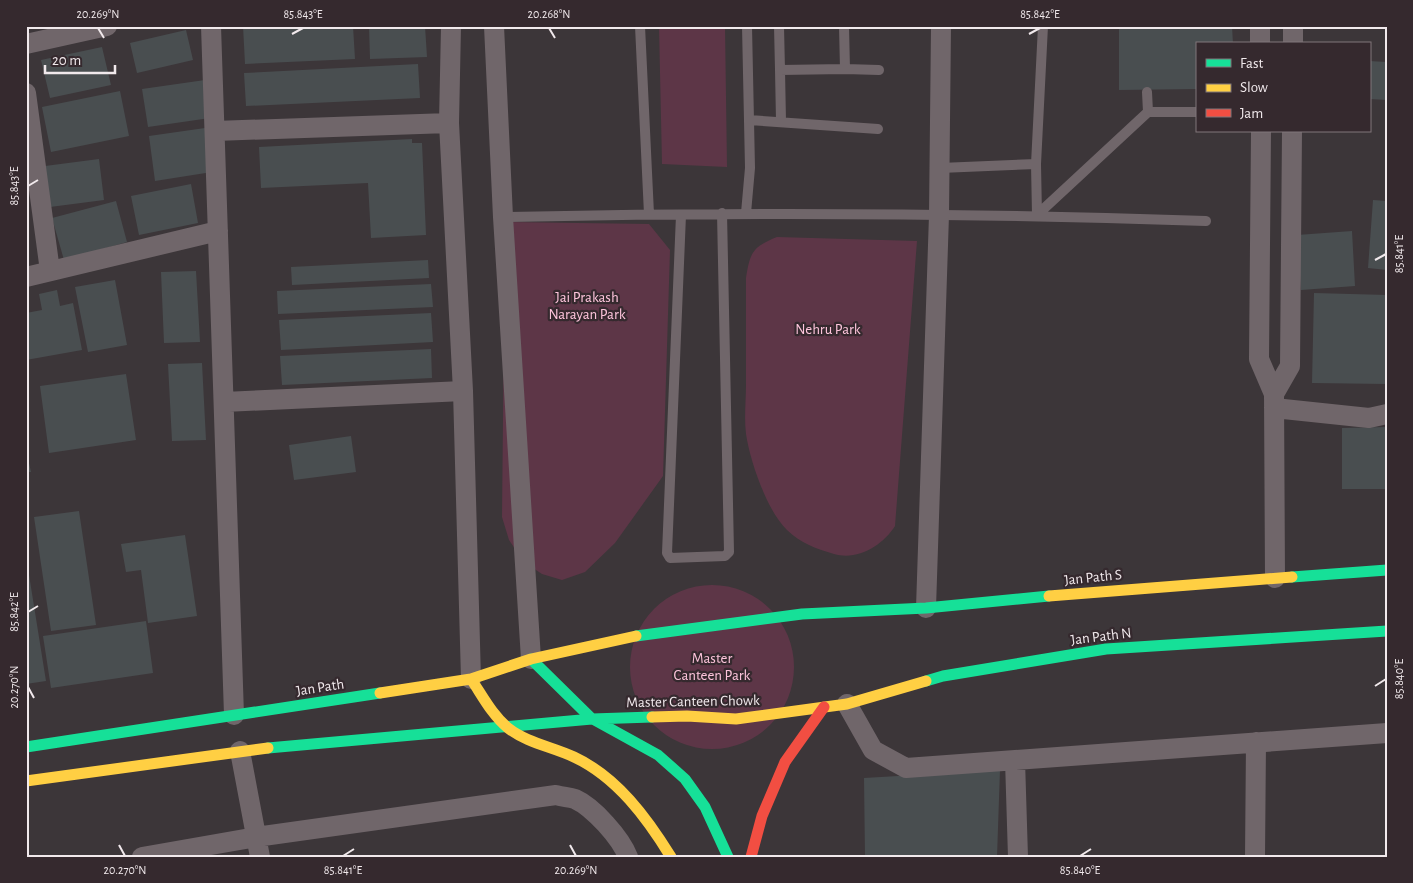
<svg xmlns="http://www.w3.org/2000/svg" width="1413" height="883" font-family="'Alegreya Sans',sans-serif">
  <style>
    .green { fill: #5d3647 }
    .building { fill: #494e50 }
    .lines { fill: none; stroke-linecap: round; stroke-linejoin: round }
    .lane { stroke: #70666a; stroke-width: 10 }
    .street { stroke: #70666a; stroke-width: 20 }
    .fast { stroke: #16e098; stroke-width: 11 }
    .slow { stroke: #ffcf43; stroke-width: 11 }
    .jam { stroke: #f24e42; stroke-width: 11 }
    .ticks { fill: none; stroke: #f1e9ec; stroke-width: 2 }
    .labels { text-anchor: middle; stroke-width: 4.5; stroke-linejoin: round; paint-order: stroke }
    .park-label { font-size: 15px; fill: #fdc4db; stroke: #35292e }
    .street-label { font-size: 15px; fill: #f1e9ec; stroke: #35292e }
    .neatline { fill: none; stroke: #f1e9ec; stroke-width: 2 }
    .ticks-label { font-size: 12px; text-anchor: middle; fill: #f1e9ec }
  </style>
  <rect width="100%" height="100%" fill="#3c3639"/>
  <path class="green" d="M659,26H725L727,167L662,164Z
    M505,222L649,224L670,250L663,476L615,543L585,572L562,580L542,574L524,562L509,540L502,517Z
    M777,237L917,241L895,526C883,545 858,561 834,554C817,549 800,543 787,530C767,511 750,461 746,434C744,418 746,400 746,384C746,349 746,313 746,278C750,253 752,247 777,237Z
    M630 667a82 82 0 1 1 164 0a82 82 0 1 1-164 0Z"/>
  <path class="building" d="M243,26H353L355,59L245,64Z
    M369,26H425L427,57L370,59Z
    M1119,26H1232L1233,44H1197V89L1119,90Z
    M186,30L193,60L137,73L130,43Z
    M102,47L111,85L50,98L41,60Z
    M1369,61L1387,62V100L1369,99Z
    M418,64L420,98L246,106L244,73Z
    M205,80L210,118L148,127L142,89Z
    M120,91L129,136L51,152L42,107Z
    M205,128L212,172L155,181L149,136Z
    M412,139V143H422L426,235L371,238L368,183L261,188L259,147Z
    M99,159L104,200L50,207L45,166Z
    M191,184L198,223L139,235L131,196Z
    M1373,200L1387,201V270L1368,268Z
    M116,201L127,242L64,260L52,218Z
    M1352,231L1355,286L1301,290L1297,235Z
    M428,260L429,278L292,285L291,267Z
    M196,271L200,342L164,343L161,272Z
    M115,280L127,345L88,352L75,287Z
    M431,284L433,307L278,314L277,291Z
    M57,290L60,306L73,303L82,350L26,360V313L42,310L39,294Z
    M1314,293L1387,295V384L1312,383Z
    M431,313L433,342L281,350L279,320Z
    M431,349L432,378L282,385L280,356Z
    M202,363L206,440L172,441L168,364Z
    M126,374L136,440L49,453L40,386Z
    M1387,427V489H1342V428Z
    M351,436L356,472L294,480L289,445Z
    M26,450L31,472H26Z
    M79,511L96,625L51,631L34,517Z
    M185,535L197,616L148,623L141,570L126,572L121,544Z
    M26,556L46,681L26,684Z
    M146,621L153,673L51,688L43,636Z
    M1000,770L997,857H865L864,778Z"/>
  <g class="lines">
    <path class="lane" d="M640,26L649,214
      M779,26L780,70L845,69L844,26
      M845,69L879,70
      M780,70L781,121
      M1148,112H1197
      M749,120L878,129
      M1036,164L1037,215
      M940,168L1036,164L1043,26
      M746,213L750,168L747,26
      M681,215L667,553L670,558L725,556L729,552L722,213
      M1037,215L1148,112L1147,92
      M503,217C737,212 972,213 1206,221"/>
    <path class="street" d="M211,26L234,715
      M451,26L449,123L463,391L471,679
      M494,26L503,217L531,659
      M1260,26V44
      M26,44L107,26
      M1293,44V26
      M26,93L50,271
      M215,131L449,123
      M1261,131L1259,359L1274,394L1275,578
      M26,277L218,231
      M1274,394L1290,366L1292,131
      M224,402L463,391
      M1274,408L1369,418L1387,414
      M926,608L939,215L941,26
      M847,704L873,750L906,768L1387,733
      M240,751L260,857
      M1015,760L1018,857
      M142,857L256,837L556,795C562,797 569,797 575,799C593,807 621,838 628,857
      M1255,857L1256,742"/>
    <path class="fast" d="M1292,577L1387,570
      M636,636L802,614L926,608L1049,596
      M531,659L591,718L658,755L685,779L705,807L728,857
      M926,681L943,676L1106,649L1387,631
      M26,747L380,693
      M268,748L592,719L652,717"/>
    <path class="slow" d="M1049,596L1292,577
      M471,679C482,695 492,715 508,728C527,743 553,747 574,757C617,777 647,818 671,857
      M380,693L471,679L531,659L636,636
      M652,717L687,716L736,719L847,704L926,681
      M26,781L268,748"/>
    <path class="jam" d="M751,857L762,816L785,762L824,707"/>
  </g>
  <path class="ticks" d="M98,28L104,38M549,28L555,38M292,34L303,28M1029,34L1040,28M28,186L38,180M1375,260L1386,254M28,612L38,606M1375,686L1386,679M28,687L34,698M119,845L125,856M570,845L576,856M343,856L354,849M1080,856L1091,849"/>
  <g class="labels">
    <g class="park-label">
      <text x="587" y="302">Jai Prakash<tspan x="587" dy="17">Narayan Park</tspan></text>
      <text x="828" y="334">Nehru Park</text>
      <text x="712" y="663">Master<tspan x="712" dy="17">Canteen Park</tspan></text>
    </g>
    <g class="street-label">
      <text transform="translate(1093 577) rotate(-6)" y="5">Jan Path S</text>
      <text transform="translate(1101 636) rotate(-7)" y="5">Jan Path N</text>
      <text transform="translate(320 687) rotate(-9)" y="5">Jan Path</text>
      <text transform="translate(693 701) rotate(-1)" y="5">Master Canteen Chowk</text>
    </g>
  </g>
  <rect width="1413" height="883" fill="none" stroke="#35292e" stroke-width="55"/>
  <rect x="1196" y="42" width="175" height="90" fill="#35292e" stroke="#80767a"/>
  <rect x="1206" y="59" width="25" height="8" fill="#16e098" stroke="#80767a"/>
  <text x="1240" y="68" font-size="15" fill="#f1e9ec">Fast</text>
  <rect x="1206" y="84" width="25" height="8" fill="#ffcf43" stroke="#80767a"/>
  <text x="1240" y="92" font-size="15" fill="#f1e9ec">Slow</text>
  <rect x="1206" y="109" width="25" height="8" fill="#f24e42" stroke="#80767a"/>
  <text x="1240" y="118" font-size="15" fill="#f1e9ec">Jam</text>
  <path d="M45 65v8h70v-8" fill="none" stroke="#f1e9ec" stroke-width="2.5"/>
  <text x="52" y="65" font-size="15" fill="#f1e9ec" stroke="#35292e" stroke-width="4" paint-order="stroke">20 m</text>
  <rect x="28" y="28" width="1358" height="828" class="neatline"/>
  <g class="ticks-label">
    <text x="98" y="18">20.269°N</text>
    <text x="303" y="18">85.843°E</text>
    <text x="549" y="18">20.268°N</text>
    <text x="1040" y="18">85.842°E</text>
    <text transform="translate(14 186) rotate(-90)" y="4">85.843°E</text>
    <text transform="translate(1399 254) rotate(-90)" y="4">85.841°E</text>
    <text transform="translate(14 612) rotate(-90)" y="4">85.842°E</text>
    <text transform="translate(1399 679) rotate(-90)" y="4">85.840°E</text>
    <text transform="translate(14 687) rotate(-90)" y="4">20.270°N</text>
    <text x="125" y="874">20.270°N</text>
    <text x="343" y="874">85.841°E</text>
    <text x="576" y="874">20.269°N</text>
    <text x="1080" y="874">85.840°E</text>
  </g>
</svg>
